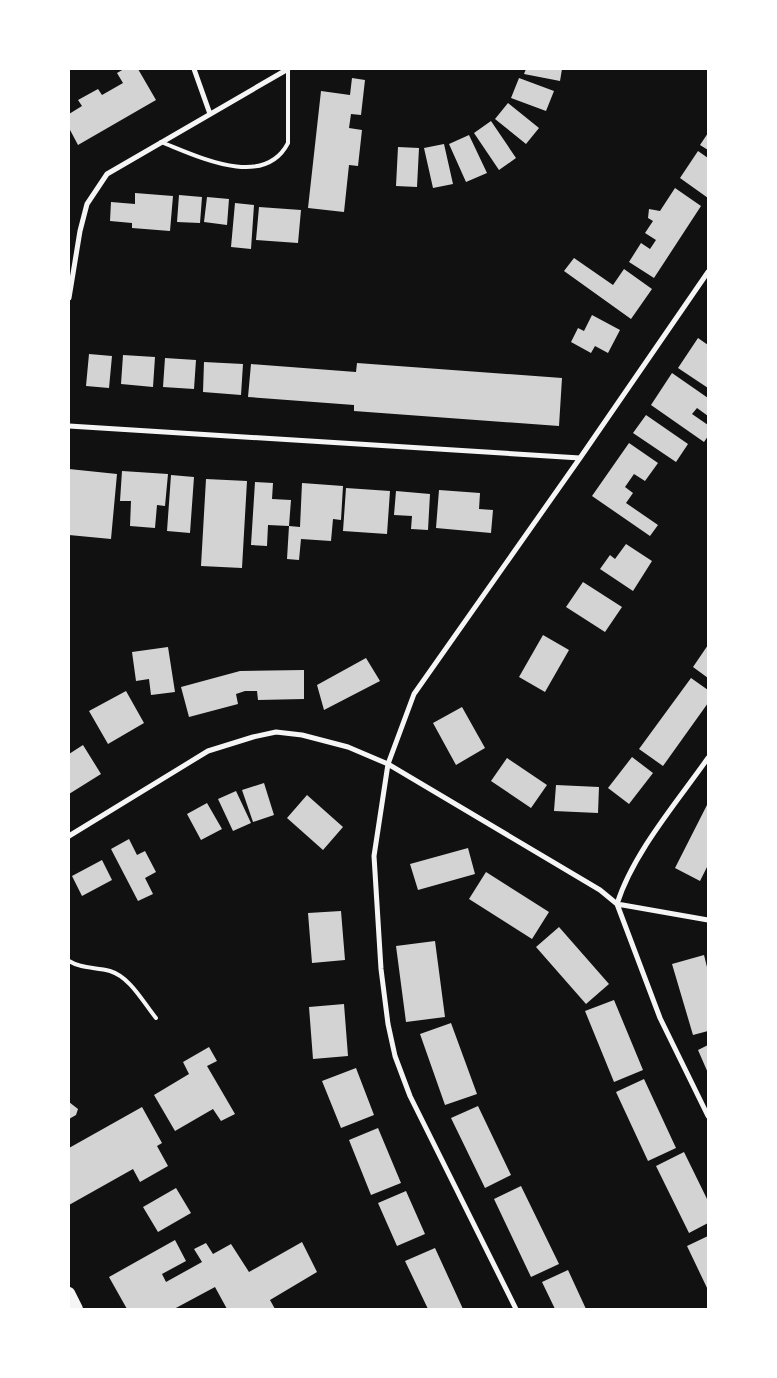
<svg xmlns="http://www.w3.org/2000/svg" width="777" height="1378" font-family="'DM Sans',sans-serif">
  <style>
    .building { fill: #d3d3d3 }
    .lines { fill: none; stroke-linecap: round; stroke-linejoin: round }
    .service { stroke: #f5f5f5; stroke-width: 4 }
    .minor { stroke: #f5f5f5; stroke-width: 5 }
    .primary { stroke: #f5f5f5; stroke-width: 12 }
  </style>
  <rect width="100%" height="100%" fill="#111"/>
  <path class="building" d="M124,69H138L156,100L78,145L69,128V114L82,106L78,100L98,89L102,95L123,83L117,73Z
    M526,69H562L560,81L524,74Z
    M352,78L365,80L361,115L351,114L349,128L362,130L358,166L349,165L344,212L308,208L321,91L350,95Z
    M519,78L554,91L546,111L511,98Z
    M508,103L539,128L526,144L495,119Z
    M491,121L516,158L499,170L474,133Z
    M708,133V150L700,145Z
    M469,135L487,173L466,182L449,144Z
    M444,144L453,184L433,188L424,148Z
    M398,147L419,148L417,187L396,186Z
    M698,151L708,158V198L680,178Z
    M675,188L701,206L654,278L629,262L641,243L650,249L656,240L645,233L653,221L648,218L649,209L660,211Z
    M135,193L173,196L170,231L132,228V223L110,221L111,202L135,204Z
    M179,195L202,197L200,223L177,222Z
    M207,197L229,199L227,225L204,222Z
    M235,203L254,205L251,249L231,247Z
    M259,207L301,210L298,243L256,240Z
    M574,258L613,285L624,269L652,289L631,319L564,271Z
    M592,315L620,330L608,353L595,346L591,353L571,342L578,328L584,331Z
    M698,338L708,345V388L678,368Z
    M89,354L112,356L109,388L86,386Z
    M123,355L155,357L153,387L121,384Z
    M165,358L196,360L194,389L163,387Z
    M204,362L243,364L241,395L203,392Z
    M357,363L562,378L559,426L354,411V405L248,397L251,364L356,372Z
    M672,373L708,398V416L697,408L692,414L708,425V436L704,442L651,405Z
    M646,415L688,444L676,462L633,433Z
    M629,443L658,463L645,481L634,474L625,487L633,493L626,503L658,525L650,536L592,496Z
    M69,469L117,474L111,539L69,535Z
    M122,471L168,474L165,506L157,505L155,528L130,526L131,501H120Z
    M171,475L194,477L190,533L167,531Z
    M206,479L247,481L242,568L201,566Z
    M255,482L273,483L272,499L291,500L289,526L268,525L267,546L251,545Z
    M302,483L343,486L341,520L333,519L331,541L301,539L299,560L287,559L289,526L300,527Z
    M346,488L390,491L387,534L343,531Z
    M439,490L480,493L479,509L493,510L491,533L436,528Z
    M396,491L430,494L428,530L411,529L412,516L394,515Z
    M626,544L652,561L633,591L600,569L610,555L615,559Z
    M583,582L622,607L605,632L566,607Z
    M543,635L569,650L545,692L519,677Z
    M708,645V678L693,667Z
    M168,647L175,692L151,695L149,679L136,681L132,652Z
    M366,658L380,681L324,710L317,685Z
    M304,670V699L258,700L257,691H245L236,694L238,704L189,717L181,687L240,671Z
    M691,678L708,690V703L663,766L639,749Z
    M126,691L144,723L108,744L89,711Z
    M462,707L485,748L456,765L433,723Z
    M83,745L101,774L69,794V754Z
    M632,757L653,773L629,804L608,788Z
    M507,758L547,785L531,808L491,781Z
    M264,783L274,815L253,822L242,790Z
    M556,785L599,787L598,813L554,811Z
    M236,791L251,823L233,831L218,799Z
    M307,795L343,827L323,850L287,818Z
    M207,803L222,829L201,840L187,814Z
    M708,803V865L700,881L675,868Z
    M129,839L137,855L145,851L156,872L145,878L153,894L138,901L111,849Z
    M468,848L475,874L418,890L410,864Z
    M102,860L112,880L82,896L72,876Z
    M486,872L549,912L532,939L469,899Z
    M341,911L345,960L312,963L308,913Z
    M559,927L609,984L586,1004L536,947Z
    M435,941L445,1017L406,1022L396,946Z
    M704,955L708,971V1031L693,1035L672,964Z
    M614,1000L643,1070L614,1082L585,1011Z
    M344,1004L348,1056L313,1059L309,1007Z
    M451,1023L477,1094L445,1105L420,1034Z
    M708,1045V1073L698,1050Z
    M209,1047L217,1061L207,1066L235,1114L221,1121L213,1109L175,1131L154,1095L189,1074L183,1062Z
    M356,1068L374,1115L341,1128L322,1081Z
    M644,1079L676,1148L648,1161L616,1092Z
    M69,1102L78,1109L76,1115L69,1119Z
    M478,1106L511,1175L485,1188L451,1118Z
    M142,1107L162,1143L157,1146L168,1166L140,1182L133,1169L69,1205V1148Z
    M378,1128L401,1183L371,1195L349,1140Z
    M684,1152L708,1201V1223L689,1233L656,1166Z
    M521,1186L559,1264L531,1277L494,1199Z
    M176,1188L191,1213L158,1232L143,1207Z
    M406,1191L425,1234L397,1246L378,1203Z
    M708,1236V1290L687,1246Z
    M175,1240L186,1261L162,1274L166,1282L202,1262L194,1249L206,1243L213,1254L231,1244L249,1272L302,1242L317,1272L270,1300L275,1309H227L215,1287L174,1309H127L109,1277Z
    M435,1248L463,1309H428L405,1261Z
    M568,1270L586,1309H555L542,1282Z"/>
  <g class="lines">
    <path class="service" d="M161,142C197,156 264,190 288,143V69
      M69,961C82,969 95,967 110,971C130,977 143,1002 156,1018"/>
    <path class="minor" d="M194,69L210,114
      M69,298L80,231L87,204L107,174L288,69
      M69,426L580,458L708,272
      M708,758C677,802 633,853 617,904L708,920
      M69,836L208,751L253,737L276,732L302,735L348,747L388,764L600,890L617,904L660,1018L708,1116
      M516,1309L410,1096L395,1056L388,1024L381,969L374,856L388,764L414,694L580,458"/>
    <path class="primary" d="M69,1293L77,1309"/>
  </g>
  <rect width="777" height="1378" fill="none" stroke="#ffffff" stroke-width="140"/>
</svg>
